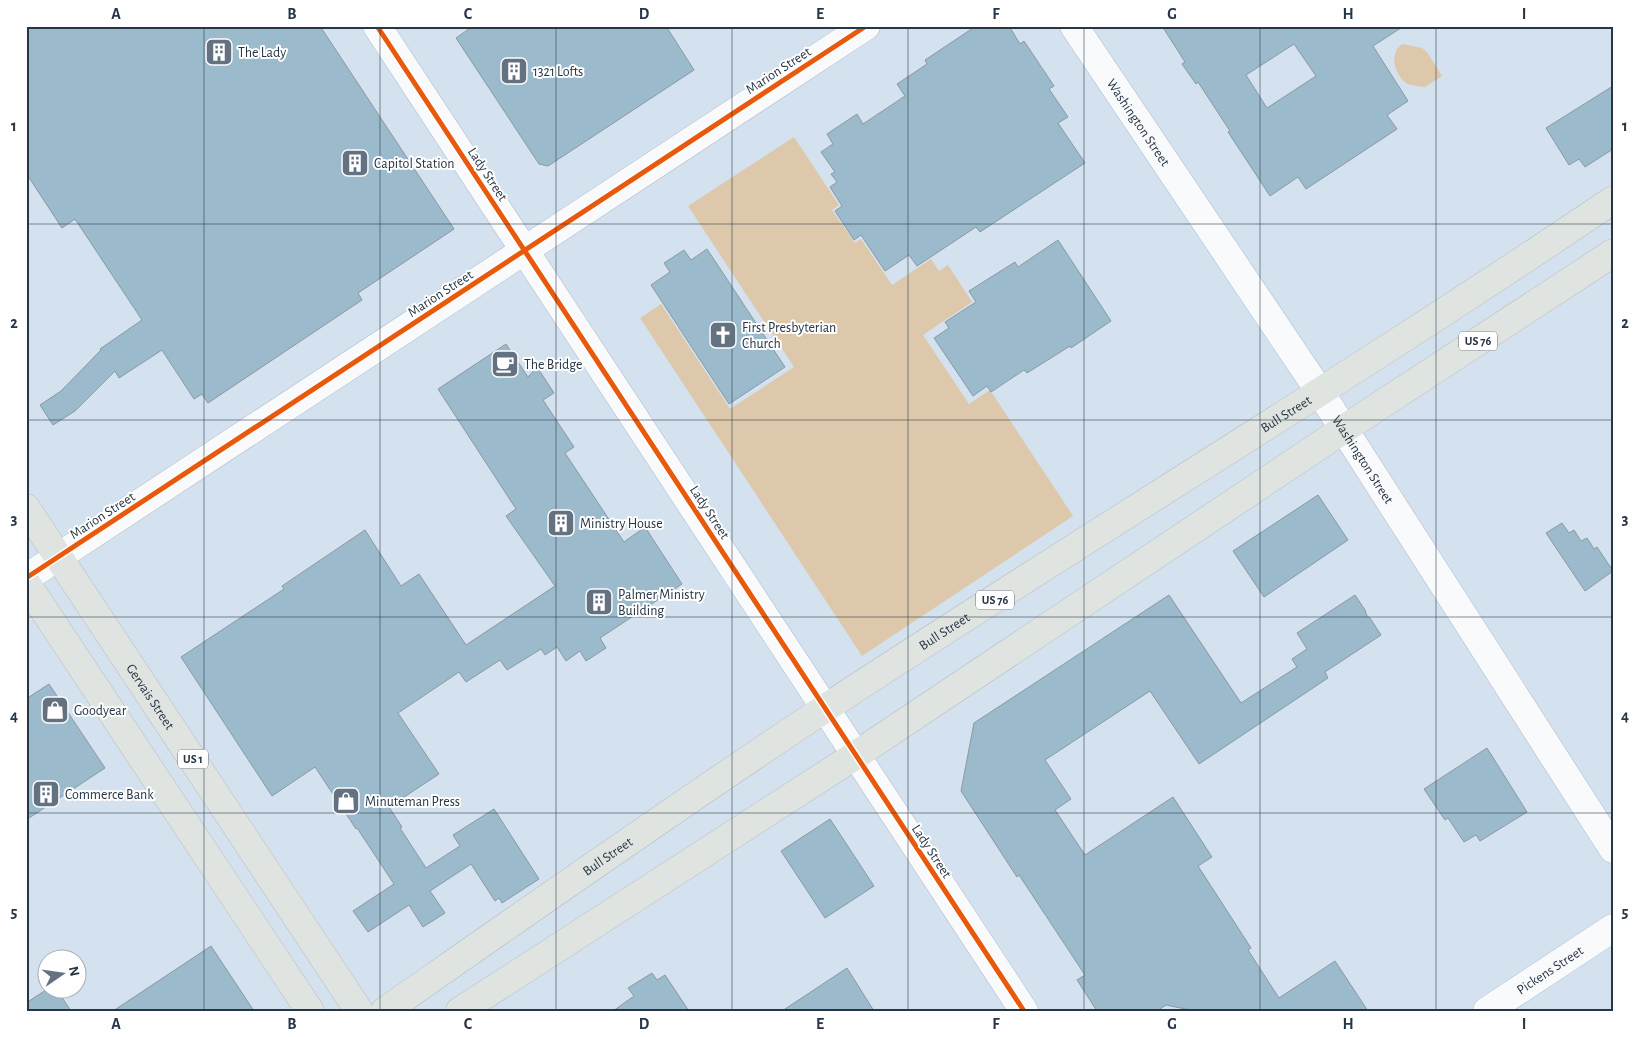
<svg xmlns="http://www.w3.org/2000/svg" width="1639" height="1037" font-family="'Alegreya Sans',sans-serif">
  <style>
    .green { fill: #dec8ac }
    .building { fill: #9bbbcc; stroke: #8999a3; fill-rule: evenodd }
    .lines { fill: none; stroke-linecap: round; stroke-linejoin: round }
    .minor-casing { stroke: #afbbc9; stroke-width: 29 }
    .major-casing { stroke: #b5bdc5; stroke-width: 29 }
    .minor { stroke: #f9fafc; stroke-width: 28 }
    .major { stroke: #dfe4e0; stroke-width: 28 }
    .cycleway-casing { stroke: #fefefe; stroke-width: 8 }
    .cycleway { stroke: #e8590c; stroke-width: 5 }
    .grid { fill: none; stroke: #273544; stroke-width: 1; stroke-opacity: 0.55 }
    .labels { text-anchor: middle; stroke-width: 4; stroke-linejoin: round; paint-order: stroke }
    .shield { fill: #fefefe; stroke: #68717c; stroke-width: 1 }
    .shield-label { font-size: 12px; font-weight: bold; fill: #273544 }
    .poi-label { font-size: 14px; fill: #273544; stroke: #fefefe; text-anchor: start }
    .street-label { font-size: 14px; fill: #273544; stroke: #fefefe }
    .neatline { fill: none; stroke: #273544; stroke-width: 2 }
    .grid-label { font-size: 16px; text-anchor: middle; font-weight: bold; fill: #273544 }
  </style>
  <rect width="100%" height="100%" fill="#d4e1ee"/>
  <path class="green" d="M1402,44L1422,48L1427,52L1442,76L1425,87C1419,86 1411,86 1406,83C1394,74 1389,53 1402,44Z
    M794,137L839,205L832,210L855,243L861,239L892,285L931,259L939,271L948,265L972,302L923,335L969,404L990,390L1073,516L862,656L640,318L661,304L730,409L794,367L688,206Z"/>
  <path class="building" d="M26,26H320L454,229L358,293L362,300L208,403L202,394L194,399L162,350L119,378L115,371L75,411L53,425L40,405L61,391L101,350L100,349L142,320L75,219L62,228L26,173Z
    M473,26H666L694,70L548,166L539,164L456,38Z
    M976,26H1009L1020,44L1024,41L1054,86L1049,89L1068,117L1058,123L1085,163L980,232L976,227L917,266L909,255L885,271L861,235L854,240L835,211L842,206L830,187L837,182L831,174L835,172L821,152L833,144L827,134L857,114L863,124L905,96L897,84L927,64L925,60Z
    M1162,26H1404L1373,46L1408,101L1387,115L1397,129L1306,189L1298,177L1270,196L1228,132L1230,131L1198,82L1196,84L1182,64L1185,62ZM1294,44L1316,76L1267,108L1246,75Z
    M1613,86V149L1585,167L1579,159L1569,165L1546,128Z
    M1058,240L1111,321L1071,348L1070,346L1027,373L1024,370L991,392L987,386L973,396L934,338L949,328L945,322L976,302L969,291L1015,262L1018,267Z
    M707,249L785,367L729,404L651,285L670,272L664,263L684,250L691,260Z
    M506,344L528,377L537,367L554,393L543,400L574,447L565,453L624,542L645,527L682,584L600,638L606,648L586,661L580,651L566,661L557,647L545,655L541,649L507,670L500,660L466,682L459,672L398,713L439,774L389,807L402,827L400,828L426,868L460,846L453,835L494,809L539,879L502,903L499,898L495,901L471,864L430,891L445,913L423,927L409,905L368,932L353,911L394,884L357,828L356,829L315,767L272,796L181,657L284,589L282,586L365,530L401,586L419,574L466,645L555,586L506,516L516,509L438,389Z
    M1318,495L1348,540L1264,597L1233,551Z
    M1562,523L1569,533L1574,530L1581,541L1587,538L1594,549L1597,547L1613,571L1585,591L1546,533Z
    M1169,595L1241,703L1297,667L1292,659L1307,649L1297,633L1355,595L1365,610L1367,616L1370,618L1381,635L1325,672L1328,678L1199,764L1150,691L1045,760L1071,799L1055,810L1085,855L1173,797L1212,857L1198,866L1251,948L1248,950L1279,998L1335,961L1368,1011H1195L1166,1005L1157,1011H1097L1077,980L1085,975L1019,875L1017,877L961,791L974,723Z
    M49,684L105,768L26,820V699Z
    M1487,748L1527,812L1480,841L1476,835L1464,842L1448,818L1445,820L1424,789Z
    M830,819L874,886L825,918L781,851Z
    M211,946L254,1011H113Z
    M847,968L874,1011H782Z
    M652,973L657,980L665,975L689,1011H613L634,996L628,988Z
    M46,990H57L71,1011H26V1003Z"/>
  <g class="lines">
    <g class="minor-casing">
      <g id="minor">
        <path d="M377,26L1024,1011"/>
        <path id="s1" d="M1074,26L1320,392L1613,849"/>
        <path d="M26,578L866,26"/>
        <path id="s2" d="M1487,1011L1613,928"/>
      </g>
    </g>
    <g class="major-casing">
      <g id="major">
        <path id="s3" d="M26,508L359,1011"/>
        <path d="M26,583L310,1011"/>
        <path id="s4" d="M385,1011C531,909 676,807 824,709C1086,537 1354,375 1613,200"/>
        <path d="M460,1011L856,755L1344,429L1613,253"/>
      </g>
    </g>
    <use href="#minor" class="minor"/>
    <use href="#major" class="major"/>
    <g class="cycleway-casing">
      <path id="cycleway" d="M377,26L1024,1011
        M26,578L866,26"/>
    </g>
    <use href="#cycleway" class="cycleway"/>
  </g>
  <path class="grid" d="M204,26V1011M380,26V1011M556,26V1011M732,26V1011M908,26V1011M1084,26V1011M1260,26V1011M1436,26V1011M26,224H1613M26,420H1613M26,617H1613M26,813H1613"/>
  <defs>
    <g id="building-square" transform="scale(1.4375)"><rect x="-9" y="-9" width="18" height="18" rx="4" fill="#647180" stroke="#fefefe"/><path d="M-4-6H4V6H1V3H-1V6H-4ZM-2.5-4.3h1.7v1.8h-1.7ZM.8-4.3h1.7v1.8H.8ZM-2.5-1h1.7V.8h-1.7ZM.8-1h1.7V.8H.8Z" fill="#fff"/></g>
    <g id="church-square" transform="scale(1.4375)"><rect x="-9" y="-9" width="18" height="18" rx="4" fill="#647180" stroke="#fefefe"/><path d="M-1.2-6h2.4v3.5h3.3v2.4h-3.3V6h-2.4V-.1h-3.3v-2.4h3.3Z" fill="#fff"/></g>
    <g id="cafe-square" transform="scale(1.4375)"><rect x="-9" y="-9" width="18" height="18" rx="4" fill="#647180" stroke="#fefefe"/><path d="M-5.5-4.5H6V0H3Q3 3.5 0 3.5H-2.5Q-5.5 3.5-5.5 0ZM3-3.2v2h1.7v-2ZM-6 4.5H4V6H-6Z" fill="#fff"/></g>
    <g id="shop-square" transform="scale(1.4375)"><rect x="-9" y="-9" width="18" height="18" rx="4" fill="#647180" stroke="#fefefe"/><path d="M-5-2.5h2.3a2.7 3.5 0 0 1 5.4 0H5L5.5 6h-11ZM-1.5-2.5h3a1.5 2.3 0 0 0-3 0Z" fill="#fff"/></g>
  </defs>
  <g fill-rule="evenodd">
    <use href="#building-square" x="219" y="52"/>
    <use href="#building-square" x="514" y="71"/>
    <use href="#building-square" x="355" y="163"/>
    <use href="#church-square" x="723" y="335"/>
    <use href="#cafe-square" x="505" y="364"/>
    <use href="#building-square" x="561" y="523"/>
    <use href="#building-square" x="599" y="602"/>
    <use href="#shop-square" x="55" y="710"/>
    <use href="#building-square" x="46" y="794"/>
    <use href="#shop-square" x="346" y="801"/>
  </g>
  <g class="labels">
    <g class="shield">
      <rect x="1459" y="331.5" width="38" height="19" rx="4"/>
      <rect x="976" y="590.5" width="38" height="19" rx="4"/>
      <rect x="178" y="749.5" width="30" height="19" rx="4"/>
    </g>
    <g class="shield-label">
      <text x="1478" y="345">US 76</text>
      <text x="995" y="604">US 76</text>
      <text x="193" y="763">US 1</text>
    </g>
    <g class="poi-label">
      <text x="238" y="57">The Lady</text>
      <text x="533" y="76">1321 Lofts</text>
      <text x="374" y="168">Capitol Station</text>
      <text x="742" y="332">First Presbyterian<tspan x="742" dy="16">Church</tspan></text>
      <text x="524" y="369">The Bridge</text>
      <text x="580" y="528">Ministry House</text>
      <text x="618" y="599">Palmer Ministry<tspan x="618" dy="16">Building</tspan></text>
      <text x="74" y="715">Goodyear</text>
      <text x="65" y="799">Commerce Bank</text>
      <text x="365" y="806">Minuteman Press</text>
    </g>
    <g class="street-label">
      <text transform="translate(778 70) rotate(-33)" y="5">Marion Street</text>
      <text dy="5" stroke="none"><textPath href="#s1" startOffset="116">Washington Street</textPath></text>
      <text transform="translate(488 174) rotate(57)" y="5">Lady Street</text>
      <text transform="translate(440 293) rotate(-33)" y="5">Marion Street</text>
      <text dy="5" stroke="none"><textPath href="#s4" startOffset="1081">Bull Street</textPath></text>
      <text dy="5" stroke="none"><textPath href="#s1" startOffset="521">Washington Street</textPath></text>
      <text transform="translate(710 512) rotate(57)" y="5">Lady Street</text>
      <text transform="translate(102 515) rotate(-33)" y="5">Marion Street</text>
      <text dy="5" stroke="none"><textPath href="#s4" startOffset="676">Bull Street</textPath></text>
      <text dy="5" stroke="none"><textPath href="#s3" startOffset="226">Gervais Street</textPath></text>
      <text transform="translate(932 851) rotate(57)" y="5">Lady Street</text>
      <text dy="5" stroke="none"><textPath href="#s4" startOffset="271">Bull Street</textPath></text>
      <text dy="5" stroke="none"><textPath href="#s2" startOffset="75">Pickens Street</textPath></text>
    </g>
  </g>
  <rect width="1639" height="1037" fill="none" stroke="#fefefe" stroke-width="55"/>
  <g transform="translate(62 974) rotate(77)"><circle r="24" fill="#fefefe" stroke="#a8aeb4"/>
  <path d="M0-4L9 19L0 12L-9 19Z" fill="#647180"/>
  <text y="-8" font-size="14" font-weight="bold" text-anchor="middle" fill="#273544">N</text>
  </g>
  <rect x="28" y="28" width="1584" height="982" class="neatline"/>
  <g class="grid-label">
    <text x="116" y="19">A</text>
    <text x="292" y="19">B</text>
    <text x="468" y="19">C</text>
    <text x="644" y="19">D</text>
    <text x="820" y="19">E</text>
    <text x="996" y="19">F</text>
    <text x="1172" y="19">G</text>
    <text x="1348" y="19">H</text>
    <text x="1524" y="19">I</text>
    <text x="14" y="131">1</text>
    <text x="1625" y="131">1</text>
    <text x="14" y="328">2</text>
    <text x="1625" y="328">2</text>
    <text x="14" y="524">3</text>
    <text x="1625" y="524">3</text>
    <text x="14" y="721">4</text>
    <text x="1625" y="721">4</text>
    <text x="14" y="917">5</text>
    <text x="1625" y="917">5</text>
    <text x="116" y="1029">A</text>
    <text x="292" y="1029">B</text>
    <text x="468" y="1029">C</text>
    <text x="644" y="1029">D</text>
    <text x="820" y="1029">E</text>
    <text x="996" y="1029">F</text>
    <text x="1172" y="1029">G</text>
    <text x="1348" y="1029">H</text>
    <text x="1524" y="1029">I</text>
  </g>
</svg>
